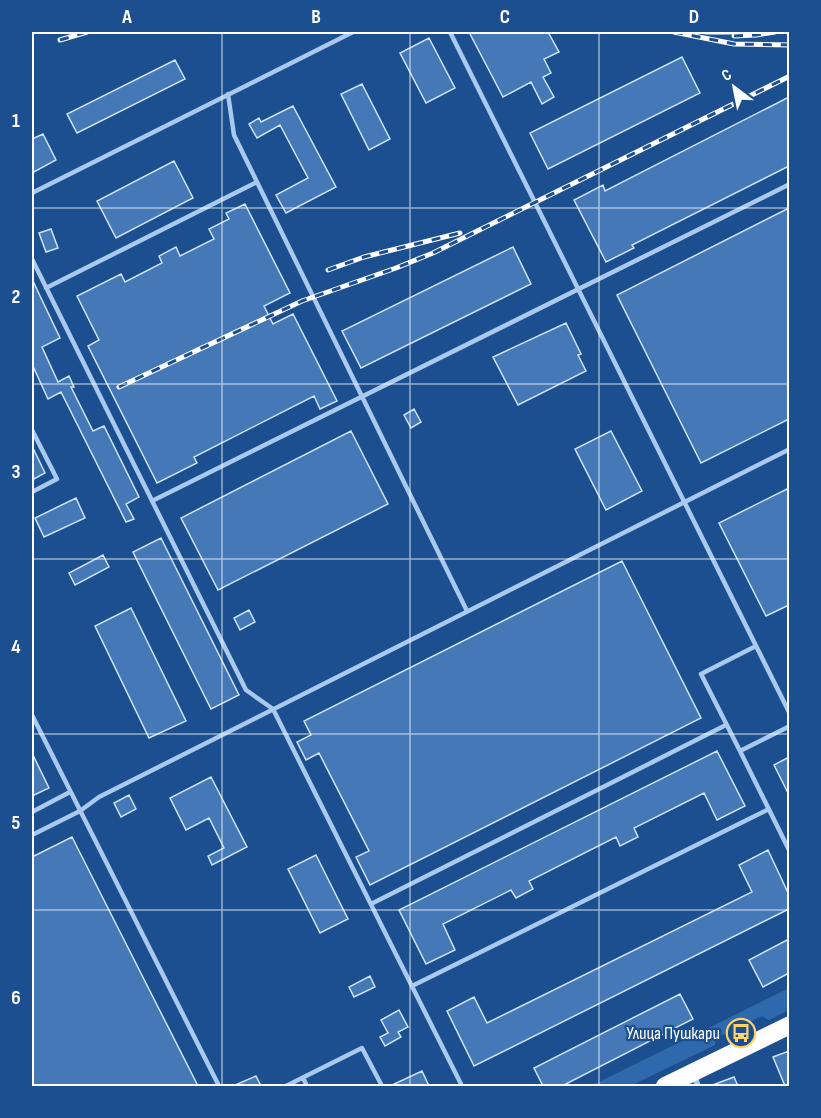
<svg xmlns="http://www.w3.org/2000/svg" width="821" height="1118" font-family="'Sofia Sans Condensed',sans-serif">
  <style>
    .green { fill: #2e69ad }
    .building { fill: #4478b7; stroke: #cfe3fa; stroke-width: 1.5 }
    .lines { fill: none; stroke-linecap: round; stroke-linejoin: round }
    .lane { stroke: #a9c9ee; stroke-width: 4.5 }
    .street { stroke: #a9c9ee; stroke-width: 6 }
    .highway { stroke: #fff; stroke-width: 18 }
    .rail-casing { stroke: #fff; stroke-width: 5 }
    .rail { stroke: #1b4f8f; stroke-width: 3; stroke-dasharray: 9; stroke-linecap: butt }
    .grid { fill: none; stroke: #fff; stroke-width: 1.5; stroke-opacity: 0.55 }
    .labels { text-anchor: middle; stroke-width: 4.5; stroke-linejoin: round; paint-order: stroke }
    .poi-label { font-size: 18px; fill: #fff; stroke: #1b4f8f; text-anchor: end }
    .neatline { fill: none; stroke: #fff; stroke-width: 2 }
    .grid-label { font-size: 20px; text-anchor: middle; font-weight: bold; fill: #fff }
  </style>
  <rect width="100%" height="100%" fill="#1b4f8f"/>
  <path class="green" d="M789,988V1010L769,1020L762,1016L716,1038L715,1045L630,1086H591Z"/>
  <path class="building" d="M469,32H548L559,52L544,59L551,73L543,77L554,97L542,104L531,82L503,97Z
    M429,38L455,88L426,103L400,53Z
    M682,57L700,93L548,169L530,133Z
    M175,60L185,79L77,133L67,114Z
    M362,84L390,139L369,150L341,94Z
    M789,97V166L632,245L634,248L606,262L574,200L603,185L605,191Z
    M293,106L336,187L286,213L276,195L308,178L280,125L257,138L249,124L259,118L261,122Z
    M43,134L56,160L32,173V139Z
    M174,161L193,198L116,238L97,201Z
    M245,204L290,293L264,306L273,324L293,314L337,401L320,409L314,396L194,457L197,463L157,483L88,346L99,340L77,296L121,274L125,282L162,263L159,256L176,247L180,256L214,239L209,229L229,219L226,213Z
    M789,208V419L701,463L617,295Z
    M51,229L58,248L46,252L39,233Z
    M513,247L531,284L361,368L342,331Z
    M32,279L60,338L42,347L58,382L69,376L74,387H71L93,431L104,426L139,497L126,504L134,519L126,522L61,392L48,399L32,364Z
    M566,323L581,354L578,355L586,371L518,405L493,357Z
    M414,409L421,422L411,428L404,415Z
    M351,431L388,504L218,590L181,518Z
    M611,431L642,491L606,510L575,449Z
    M32,446L45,473L32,480Z
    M789,488V605L766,616L719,523Z
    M76,498L85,518L44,537L35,518Z
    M161,538L239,695L211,709L133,552Z
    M103,555L109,567L75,585L69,573Z
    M622,561L701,718L370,885L356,857L369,851L319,753L306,760L297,742L311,735L304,721Z
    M131,608L186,721L149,738L95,626Z
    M249,610L255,622L240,630L234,618Z
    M717,751L745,806L717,820L704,793L634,828L638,837L620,846L616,837L529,881L533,889L516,898L511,890L443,924L455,950L426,964L399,910Z
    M32,753L49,788L32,796Z
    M789,757V795L774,765Z
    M211,777L247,847L212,865L208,856L224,848L209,818L186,830L170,798Z
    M129,795L136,809L121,817L114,803Z
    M72,837L198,1086H32V857Z
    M768,850L789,895V909L474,1066L447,1011L474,997L487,1023L752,892L739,865Z
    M316,855L348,919L320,933L288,869Z
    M789,939V973L763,987L749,960Z
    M370,976L375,987L354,997L349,987Z
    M680,994L693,1019L562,1086H543L534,1068Z
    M399,1010L408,1027L398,1032L401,1037L385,1046L380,1037L388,1033L381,1020Z
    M789,1051V1086H785L773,1057Z
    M422,1071L429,1086H390Z
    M256,1076L261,1086H233Z
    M734,1077L738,1086H710Z"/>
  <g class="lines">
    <path class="lane" d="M450,32L790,714
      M228,94L234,135L467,611
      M32,193L353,32
      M32,259L246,690L273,709L462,1086
      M46,288L257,182
      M32,430L57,479L32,492
      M152,501L790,184
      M32,715L219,1086
      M790,726L740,751L790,852
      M740,751L701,674L756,646
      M32,812L70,792
      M32,835L80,811L99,797L790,449
      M371,904L726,725
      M412,986L769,809
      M303,1078L307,1086
      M286,1086L362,1048L382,1086"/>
    <path class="street" d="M693,1073L698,1086"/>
    <path class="highway" d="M665,1086L790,1025"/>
    <g class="rail-casing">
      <path id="rail" d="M674,32L734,44L790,45
        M706,32H739
        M734,36L756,35L775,32
        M60,40L87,32
        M328,270L364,257L460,233
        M119,387L302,301L396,268L433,253L790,76"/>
    </g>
    <use href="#rail" class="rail"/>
  </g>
  <path class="grid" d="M222,32V1086M410,32V1086M599,32V1086M32,208H790M32,384H790M32,559H790M32,734H790M32,910H790"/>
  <defs>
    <g id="bus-ring" transform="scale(1.5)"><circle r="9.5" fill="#1b4f8f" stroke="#ffd166" stroke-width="1.5"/><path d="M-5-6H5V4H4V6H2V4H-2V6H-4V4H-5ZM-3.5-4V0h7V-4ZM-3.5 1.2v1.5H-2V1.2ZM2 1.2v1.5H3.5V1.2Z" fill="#ffd166"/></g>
  </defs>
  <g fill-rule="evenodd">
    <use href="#bus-ring" x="741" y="1033"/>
  </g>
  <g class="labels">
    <g class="poi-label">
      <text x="720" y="1039">Улица Пушкари</text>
    </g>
  </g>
  <rect width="821" height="1118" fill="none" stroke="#1b4f8f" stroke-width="66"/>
  <g transform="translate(734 87) rotate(328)" stroke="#1b4f8f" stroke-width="4.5" paint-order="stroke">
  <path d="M0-4.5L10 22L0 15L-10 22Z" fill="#ffffff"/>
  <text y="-9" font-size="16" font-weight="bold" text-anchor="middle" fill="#ffffff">С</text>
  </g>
  <rect x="33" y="33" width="755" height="1052" class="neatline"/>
  <g class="grid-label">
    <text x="127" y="23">A</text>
    <text x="316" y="23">B</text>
    <text x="505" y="23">C</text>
    <text x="694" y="23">D</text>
    <text x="16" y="127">1</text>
    <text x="16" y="303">2</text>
    <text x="16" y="478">3</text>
    <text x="16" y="653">4</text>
    <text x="16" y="829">5</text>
    <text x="16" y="1004">6</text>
  </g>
</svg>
